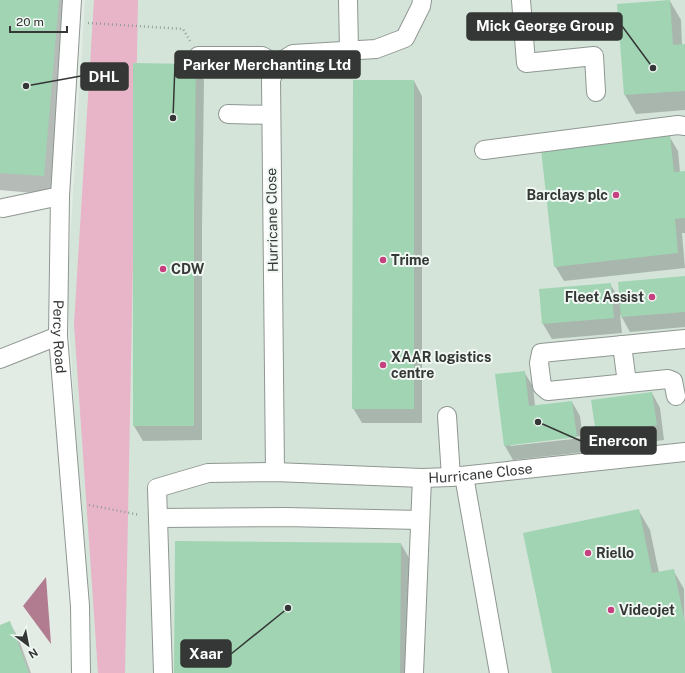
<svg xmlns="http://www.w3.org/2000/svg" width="685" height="673" font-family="'Public Sans',sans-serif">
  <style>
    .built { fill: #d4e4d9 }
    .green { fill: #e7b5c7 }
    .water { fill: #b17c90 }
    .shadow { fill: #0003; fill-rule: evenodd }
    .building { fill: #a1d4b3 }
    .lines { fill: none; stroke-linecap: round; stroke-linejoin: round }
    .minor-casing { stroke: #8f9792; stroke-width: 20 }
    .path { stroke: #959b97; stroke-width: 2.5; stroke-dasharray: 1 3; stroke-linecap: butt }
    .minor { stroke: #fff; stroke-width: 18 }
    .poi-dot { fill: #c64080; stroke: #f0f8f3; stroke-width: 1.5 }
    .labels { text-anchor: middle; stroke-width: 4; stroke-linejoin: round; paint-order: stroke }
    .poi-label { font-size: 14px; font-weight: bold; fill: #343735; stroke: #f0f8f3; text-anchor: start }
    .street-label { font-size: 14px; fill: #343735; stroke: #f0f8f3 }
    .leader { fill: none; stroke: #343735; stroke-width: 1.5 }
    .callout-dot { fill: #343735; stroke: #f0f8f3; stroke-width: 1.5 }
    .callout { fill: #343735; stroke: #343735; stroke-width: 1.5 }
    .callout-label { font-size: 15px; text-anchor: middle; font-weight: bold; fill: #fff }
  </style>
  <rect width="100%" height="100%" fill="#e3ebe5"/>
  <path class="built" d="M85,0H685V673H91L67,289Z"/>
  <path class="green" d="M94,0H138L125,673H98L74,324Z"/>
  <path class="water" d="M46,577L51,644L23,606Z"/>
  <path class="shadow" d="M0,0H71L55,195L0,190Z
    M670,1L681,20L682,45H685V110L636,114L625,95L618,5Z
    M134,64L196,65L204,80L202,225V440L143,441L134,426Z
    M414,81L422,96V423H362L353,408Z
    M669,136L678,151L680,172H685V233H682L685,268L564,281L555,266Z
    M685,277V327L630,332L620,314L622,333L552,339L543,324L540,290L610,284L621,301Z
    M524,372L533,386L535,406L572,402L580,416L585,452L513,460L505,446ZM582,436V438L510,446V444Z
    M652,393L660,408L664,440L605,448L597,433Z
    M639,511L650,530L659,573L673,570L684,589L685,673H553Z
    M401,544L412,563L411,673H175Z
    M9,622L18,637L31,673H0V626Z"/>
  <path class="building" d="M0,0H59L44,176L0,173Z
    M670,0L673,45L685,44V91L624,95L617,4Z
    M133,63L196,64L194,209V426H133Z
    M353,80H414V409H352Z
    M670,135L674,172L685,171V218L675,219L678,253L554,267L541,149Z
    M685,276V312L621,317L618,282Z
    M611,283L614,318L542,324L539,289Z
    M525,371L529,406L572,401L577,437L504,446L495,374Z
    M652,392L657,425L596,434L591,400Z
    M639,509L652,573L674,569L685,623V673H552L523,533Z
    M175,541L401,543L400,673H174Z
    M10,621L29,673H0V625Z"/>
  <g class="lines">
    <g class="minor-casing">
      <g id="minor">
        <path id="s1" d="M72,0L60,196L58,336L80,606L81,673"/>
        <path d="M348,0L349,50"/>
        <path d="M521,0L526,63L594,56L596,92"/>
        <path d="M198,56H262L277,64L293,54L376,49L405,38L421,6L422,0"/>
        <path d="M228,114L271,115"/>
        <path d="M484,150L678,125L685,126"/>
        <path d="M3,208L60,196"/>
        <path d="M622,345L627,383"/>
        <path d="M0,359L58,336"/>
        <path d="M676,396L673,381L668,379L548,391L542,386L539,363L541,353L685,339"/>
        <path d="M447,416L451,477"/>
        <path d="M275,472L271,80L277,64"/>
        <path d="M464,476L499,673"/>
        <path d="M158,518L285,517L420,520"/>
        <path id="s2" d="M163,673L157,488L208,473L275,472L422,478L451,477L685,452"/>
        <path d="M414,673L422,478"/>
      </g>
    </g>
    <path class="path" d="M88,23L183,29L190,41
      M89,505L140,515"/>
    <use href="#minor" class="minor"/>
  </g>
  <g class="poi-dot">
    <circle cx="616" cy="195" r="4"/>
    <circle cx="383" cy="260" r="4"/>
    <circle cx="163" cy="269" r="4"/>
    <circle cx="652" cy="297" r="4"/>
    <circle cx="383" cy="365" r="4"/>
    <circle cx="588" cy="553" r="4"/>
    <circle cx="611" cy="610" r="4"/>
  </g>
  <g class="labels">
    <g class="poi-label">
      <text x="608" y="200" text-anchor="end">Barclays plc</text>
      <text x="391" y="265">Trime</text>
      <text x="171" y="274">CDW</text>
      <text x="644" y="302" text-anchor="end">Fleet Assist</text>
      <text x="391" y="362">XAAR logistics<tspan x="391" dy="16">centre</tspan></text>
      <text x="596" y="558">Riello</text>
      <text x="619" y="615">Videojet</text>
    </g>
    <g class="street-label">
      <text transform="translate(272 220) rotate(-91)" y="5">Hurricane Close</text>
      <text dy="5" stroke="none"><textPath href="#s1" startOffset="337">Percy Road</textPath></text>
      <text dy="5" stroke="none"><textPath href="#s2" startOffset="511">Hurricane Close</textPath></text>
    </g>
  </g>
  <path class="leader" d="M653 68L622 26M173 118L175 64M26 86L81 76M538 422L581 441M288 608L231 654"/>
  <g class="callout-dot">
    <circle cx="653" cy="68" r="4"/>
    <circle cx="173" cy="118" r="4"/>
    <circle cx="26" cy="86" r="4"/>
    <circle cx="538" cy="422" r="4"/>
    <circle cx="288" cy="608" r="4"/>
  </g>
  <g class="callout">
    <rect x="467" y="13" width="155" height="27" rx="4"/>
    <rect x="175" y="51" width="185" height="27" rx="4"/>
    <rect x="81" y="63" width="47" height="27" rx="4"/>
    <rect x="581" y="427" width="75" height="27" rx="4"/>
    <rect x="181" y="640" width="50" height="27" rx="4"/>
  </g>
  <g class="callout-label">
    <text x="545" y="31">Mick George Group</text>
    <text x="267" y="70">Parker Merchanting Ltd</text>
    <text x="104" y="82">DHL</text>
    <text x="618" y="446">Enercon</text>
    <text x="206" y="659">Xaar</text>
  </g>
  <g transform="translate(28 645) rotate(148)" stroke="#f0f8f3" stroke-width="3" paint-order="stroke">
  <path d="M0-3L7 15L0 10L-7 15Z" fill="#343735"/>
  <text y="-6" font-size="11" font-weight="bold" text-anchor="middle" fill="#343735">N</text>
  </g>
  <path d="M10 26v6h57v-6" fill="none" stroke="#343735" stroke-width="2"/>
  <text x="16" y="26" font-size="12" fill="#343735" stroke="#f0f8f3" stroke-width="3" paint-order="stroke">20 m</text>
</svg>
